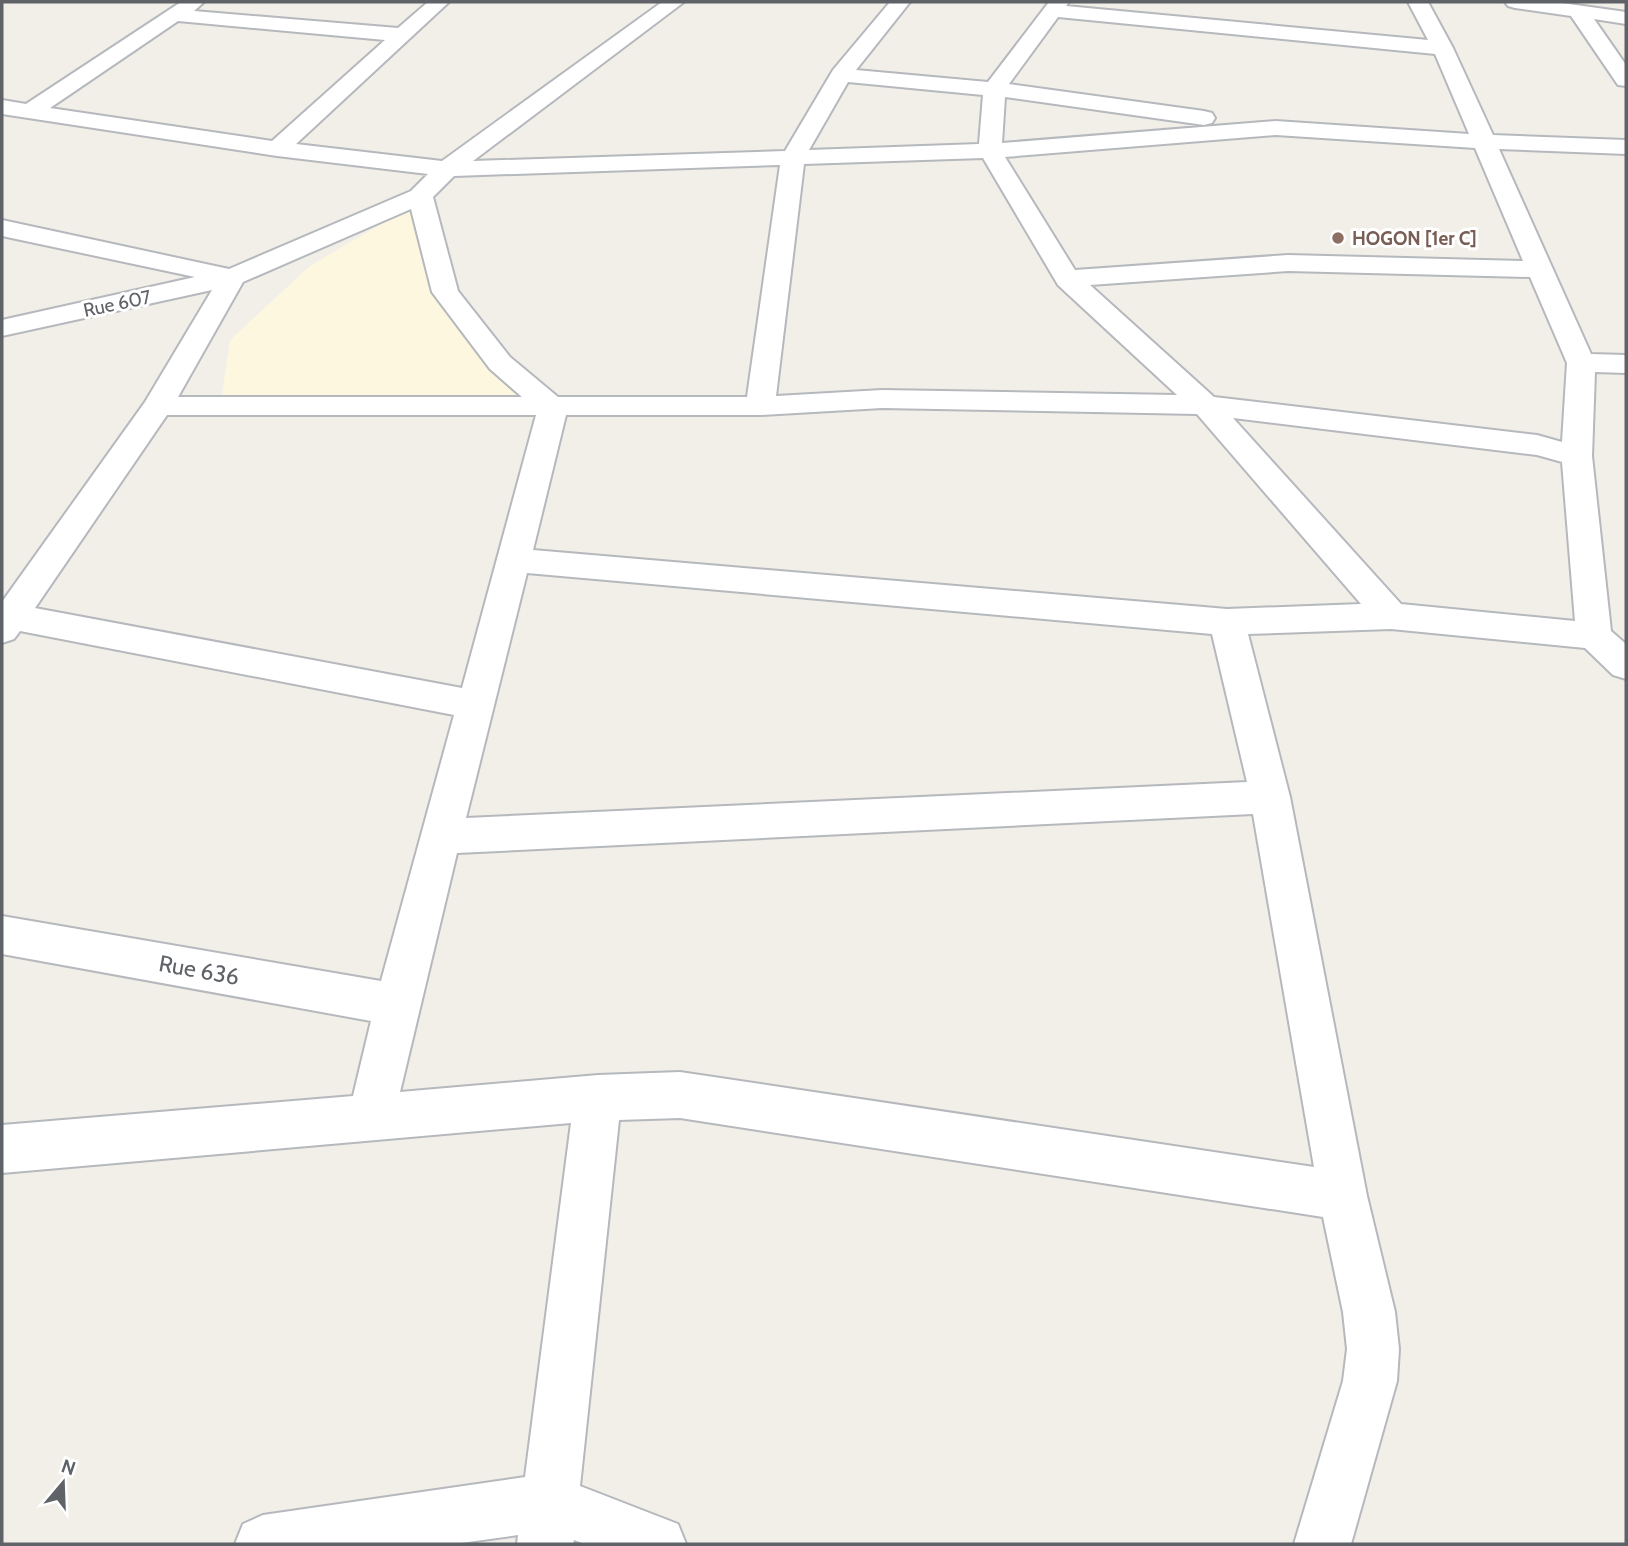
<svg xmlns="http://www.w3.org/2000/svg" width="1628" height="1546" font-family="Cabin,sans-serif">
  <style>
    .commercial { fill: #fef7e0 }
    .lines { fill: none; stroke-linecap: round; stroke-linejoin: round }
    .street-casing { stroke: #b5b8bc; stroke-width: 4 }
    .street { fill: #fff; fill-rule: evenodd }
    .education-dot { fill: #8d6e63; stroke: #fff; stroke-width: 2.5 }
    .labels { text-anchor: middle; stroke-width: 6; stroke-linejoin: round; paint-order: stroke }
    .far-education-label { font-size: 19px; font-weight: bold; fill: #785e54; stroke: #fff; text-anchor: start }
    .far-street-label { font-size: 19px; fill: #5f6368; stroke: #fff }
    .street-label { font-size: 23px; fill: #5f6368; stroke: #fff }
  </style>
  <rect width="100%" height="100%" fill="#f1efe8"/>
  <path class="commercial" d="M413,205L437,292L526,397L222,395L230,340L310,266Z"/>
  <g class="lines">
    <g class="street-casing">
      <path id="street" d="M181,2H204L194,11L398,28L428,2H449L296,144L442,161L662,2H684L473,161L785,151L833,70L890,2H910L856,70L988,82L1049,2H1069L1066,6L1428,40L1408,2H1428L1453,48L1493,135L1626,140V154L1499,149L1591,354L1626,355V373L1595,372L1592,456L1611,631L1626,644V679L1613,675L1585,648L1391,629L1248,634L1290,797L1367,1196L1395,1312L1399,1349L1397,1381L1351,1544H1294L1343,1381L1347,1349L1343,1312L1323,1217L680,1118L619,1120L580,1486L678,1524L686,1544H585L574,1540L573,1544H517L518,1535L454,1544H235L243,1524L263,1515L525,1477L571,1123L2,1173V1125L353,1096L371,1021L2,954V916L381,981L454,715L20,631L14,639L2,643V602L145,402L212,290L2,336V320L195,277L2,236V220L229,269L411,191L428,174L277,156L2,114V100L26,104ZM1058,17L1435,54L1469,134L1276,121L1002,143L1005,97L1204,125L1212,123L1215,118L1212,113L1204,111L1009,84ZM178,21L385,40L272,141L50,108ZM848,82L983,95L979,144L809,150ZM1276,135L1475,148L1523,261L1288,255L1075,270L1005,157ZM983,158L1058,285L1177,395L882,390L776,396L804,164ZM780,165L747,397H558L510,357L458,291L433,197L454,176ZM411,209L432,292L490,369L522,397H178L243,282ZM1288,271L1530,277L1567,363L1562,442L1537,435L1214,397L1090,285ZM882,408L1197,414L1361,604L1227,609L533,550L566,415H760ZM167,415H536L462,688L35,608ZM1233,418L1537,455L1562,462L1575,621L1401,604ZM527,573L1212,634L1247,782L466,818ZM1253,814L1314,1167L680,1072L598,1075L400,1092L457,853Z
        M1505,2H1555L1626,12V24L1594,19L1626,65V86L1618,85L1571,16L1515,8L1508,6Z"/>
    </g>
    <use href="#street" class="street"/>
  </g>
  <circle class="education-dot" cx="1338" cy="238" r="7"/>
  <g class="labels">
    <g class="far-education-label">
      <text x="1352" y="245">HOGON [1er C]</text>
    </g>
    <g class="far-street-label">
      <text transform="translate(117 303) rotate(-12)" y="7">Rue 607</text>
    </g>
    <g class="street-label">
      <text transform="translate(199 970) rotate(10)" y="8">Rue 636</text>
    </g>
  </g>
  <rect width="1628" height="1546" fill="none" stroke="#5f6368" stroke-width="7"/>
  <g transform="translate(63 1483) rotate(19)" stroke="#ffffff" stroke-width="5" paint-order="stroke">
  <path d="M0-5L12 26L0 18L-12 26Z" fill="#5f6368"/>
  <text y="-10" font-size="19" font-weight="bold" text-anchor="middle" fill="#5f6368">N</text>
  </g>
</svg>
